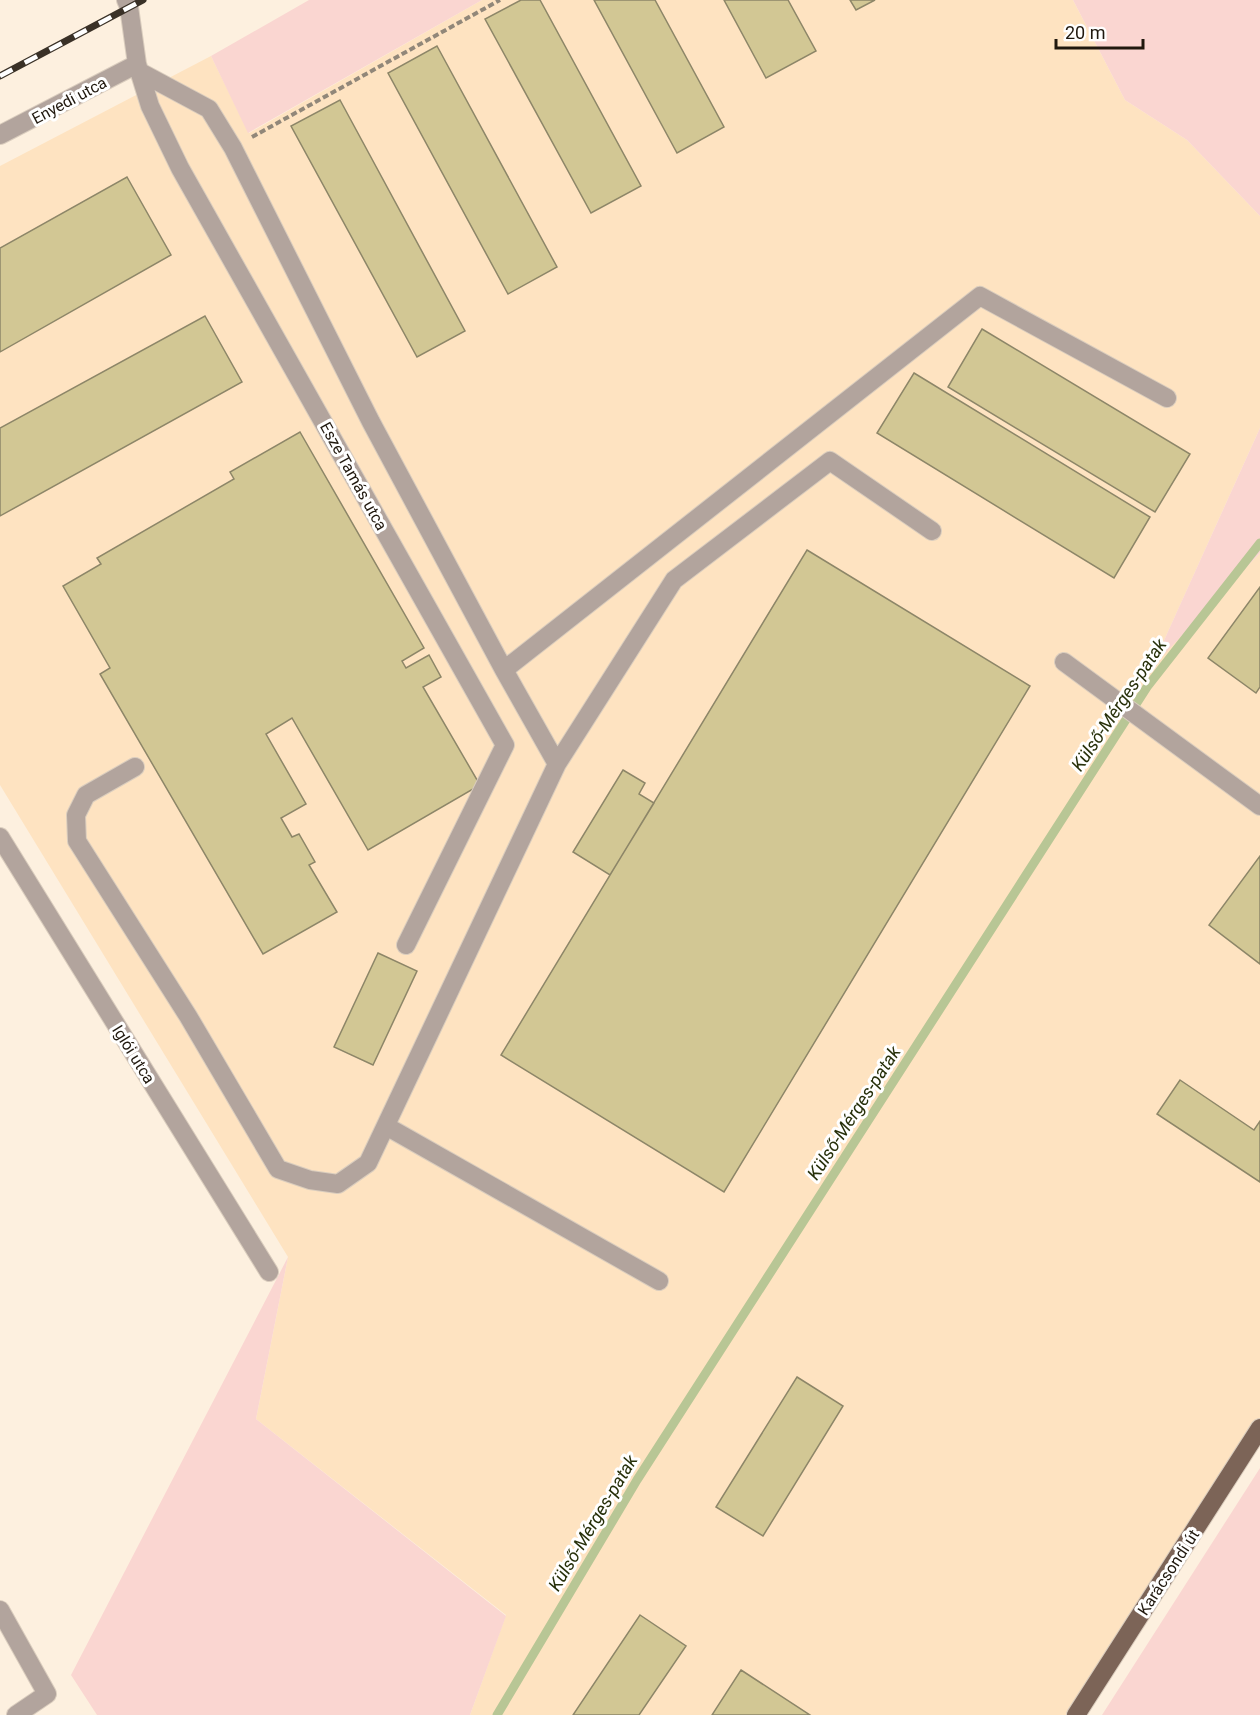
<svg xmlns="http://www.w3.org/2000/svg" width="1260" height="1715" font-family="Roboto,sans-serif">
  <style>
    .built { fill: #fee3c1 }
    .green { fill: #fad6d1 }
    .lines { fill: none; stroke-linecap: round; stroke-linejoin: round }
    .stream { stroke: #b8c695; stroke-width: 9 }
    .building { fill: #d2c794; stroke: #8d8668; stroke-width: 1.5 }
    .minor-casing { stroke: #dacdbe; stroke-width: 20 }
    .major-casing { stroke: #dacdbe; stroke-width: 20 }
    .path { stroke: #918779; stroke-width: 4; stroke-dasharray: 6 3; stroke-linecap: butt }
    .minor { stroke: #b2a49d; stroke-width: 18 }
    .major { stroke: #7c6457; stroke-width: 18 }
    .rail-casing { stroke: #3a3127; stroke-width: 7 }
    .rail { stroke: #fff; stroke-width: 4.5; stroke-dasharray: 14; stroke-linecap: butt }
    .labels { text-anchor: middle; stroke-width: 6; stroke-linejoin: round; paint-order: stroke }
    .street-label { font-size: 16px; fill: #20180e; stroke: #fff }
    .water-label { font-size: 18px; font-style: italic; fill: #27300a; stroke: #fff }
  </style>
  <rect width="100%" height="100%" fill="#fdf0df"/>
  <path class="built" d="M482,0H1073L1125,100L1187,140L1260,216V428L1153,665L1260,553V1428L1076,1715H470L506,1615L256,1419L288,1257L0,785V166L211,56L249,133Z"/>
  <path class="green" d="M309,0H482L248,133L211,56Z
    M1073,0H1260V216L1187,140L1125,100Z
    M1260,428V553L1152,667Z
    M288,1257L256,1419L506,1616L470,1715H97L71,1675Z
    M1260,1468V1715H1102Z"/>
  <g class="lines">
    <path class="stream" d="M497,1715L637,1480L1147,687L1260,543"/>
  </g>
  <path class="building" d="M521,0H540L641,186L591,213L485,19Z
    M594,0H655L724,127L677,153Z
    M724,0H788L816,51L766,78Z
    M850,0H875L856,10Z
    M437,46L557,267L508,294L388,73Z
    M340,100L465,331L417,357L291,126Z
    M127,177L171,255L0,352V248Z
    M205,316L242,382L0,516V428Z
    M982,329L1190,454L1155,512L948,387Z
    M914,373L1150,517L1114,578L877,433Z
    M300,432L424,648L402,661L406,668L429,655L441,677L423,687L480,785L368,850L292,718L266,734L306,804L281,818L292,837L299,834L315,862L309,865L337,912L263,954L100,674L110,668L63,586L101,564L97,558L234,479L230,472Z
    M807,550L1030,686L724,1192L501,1055Z
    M1260,587V687L1256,693L1208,658Z
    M623,770L645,783L639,794L654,803L610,875L573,852Z
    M1260,856V964L1209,925Z
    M378,953L417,971L373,1065L334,1047Z
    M1180,1080L1254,1130L1260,1121V1182L1157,1114Z
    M797,1377L843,1406L763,1536L716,1507Z
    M640,1615L686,1646L639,1715H573Z
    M741,1670L810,1715H712Z"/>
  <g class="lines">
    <g class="minor-casing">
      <path id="minor" d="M126,0L129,7L137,64L150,106L180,168L505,745L406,945
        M0,135L137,64
        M1064,662L1260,806
        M504,670L980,296L1167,398
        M557,764L674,580L830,461L932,531
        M135,767L86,795L76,815L77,841L188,1016L278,1169L310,1180L338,1184L368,1163L557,764L504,670L371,422L233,148L209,109L140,72
        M0,837L269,1272
        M386,1126L659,1281
        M0,1610L47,1694L16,1715"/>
    </g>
    <g class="major-casing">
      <path id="major" d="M1076,1715L1260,1428"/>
    </g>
    <path class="path" d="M252,137L500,0"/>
    <use href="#minor" class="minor"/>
    <use href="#major" class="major"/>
    <g class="rail-casing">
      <path id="rail" d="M0,76L143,0"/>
    </g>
    <use href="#rail" class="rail"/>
  </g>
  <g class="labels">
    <g class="street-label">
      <text transform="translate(69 100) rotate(-28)" y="6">Enyedi utca</text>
      <text transform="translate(354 476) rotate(61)" y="6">Esze Tamás utca</text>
      <text transform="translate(134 1054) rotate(58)" y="6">Iglói utca</text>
      <text transform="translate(1168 1572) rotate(-57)" y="6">Karácsondi út</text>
    </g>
    <g class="water-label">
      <text transform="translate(1119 705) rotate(-56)" y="6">Külső-Mérges-patak</text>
      <text transform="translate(854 1113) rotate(-57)" y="6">Külső-Mérges-patak</text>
      <text transform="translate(593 1523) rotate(-59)" y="6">Külső-Mérges-patak</text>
    </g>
  </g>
  <path d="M1056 39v9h87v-9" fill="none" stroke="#20180e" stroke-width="3"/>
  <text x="1065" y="39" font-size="18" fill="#20180e" stroke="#ffffff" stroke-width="4.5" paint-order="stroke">20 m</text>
</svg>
